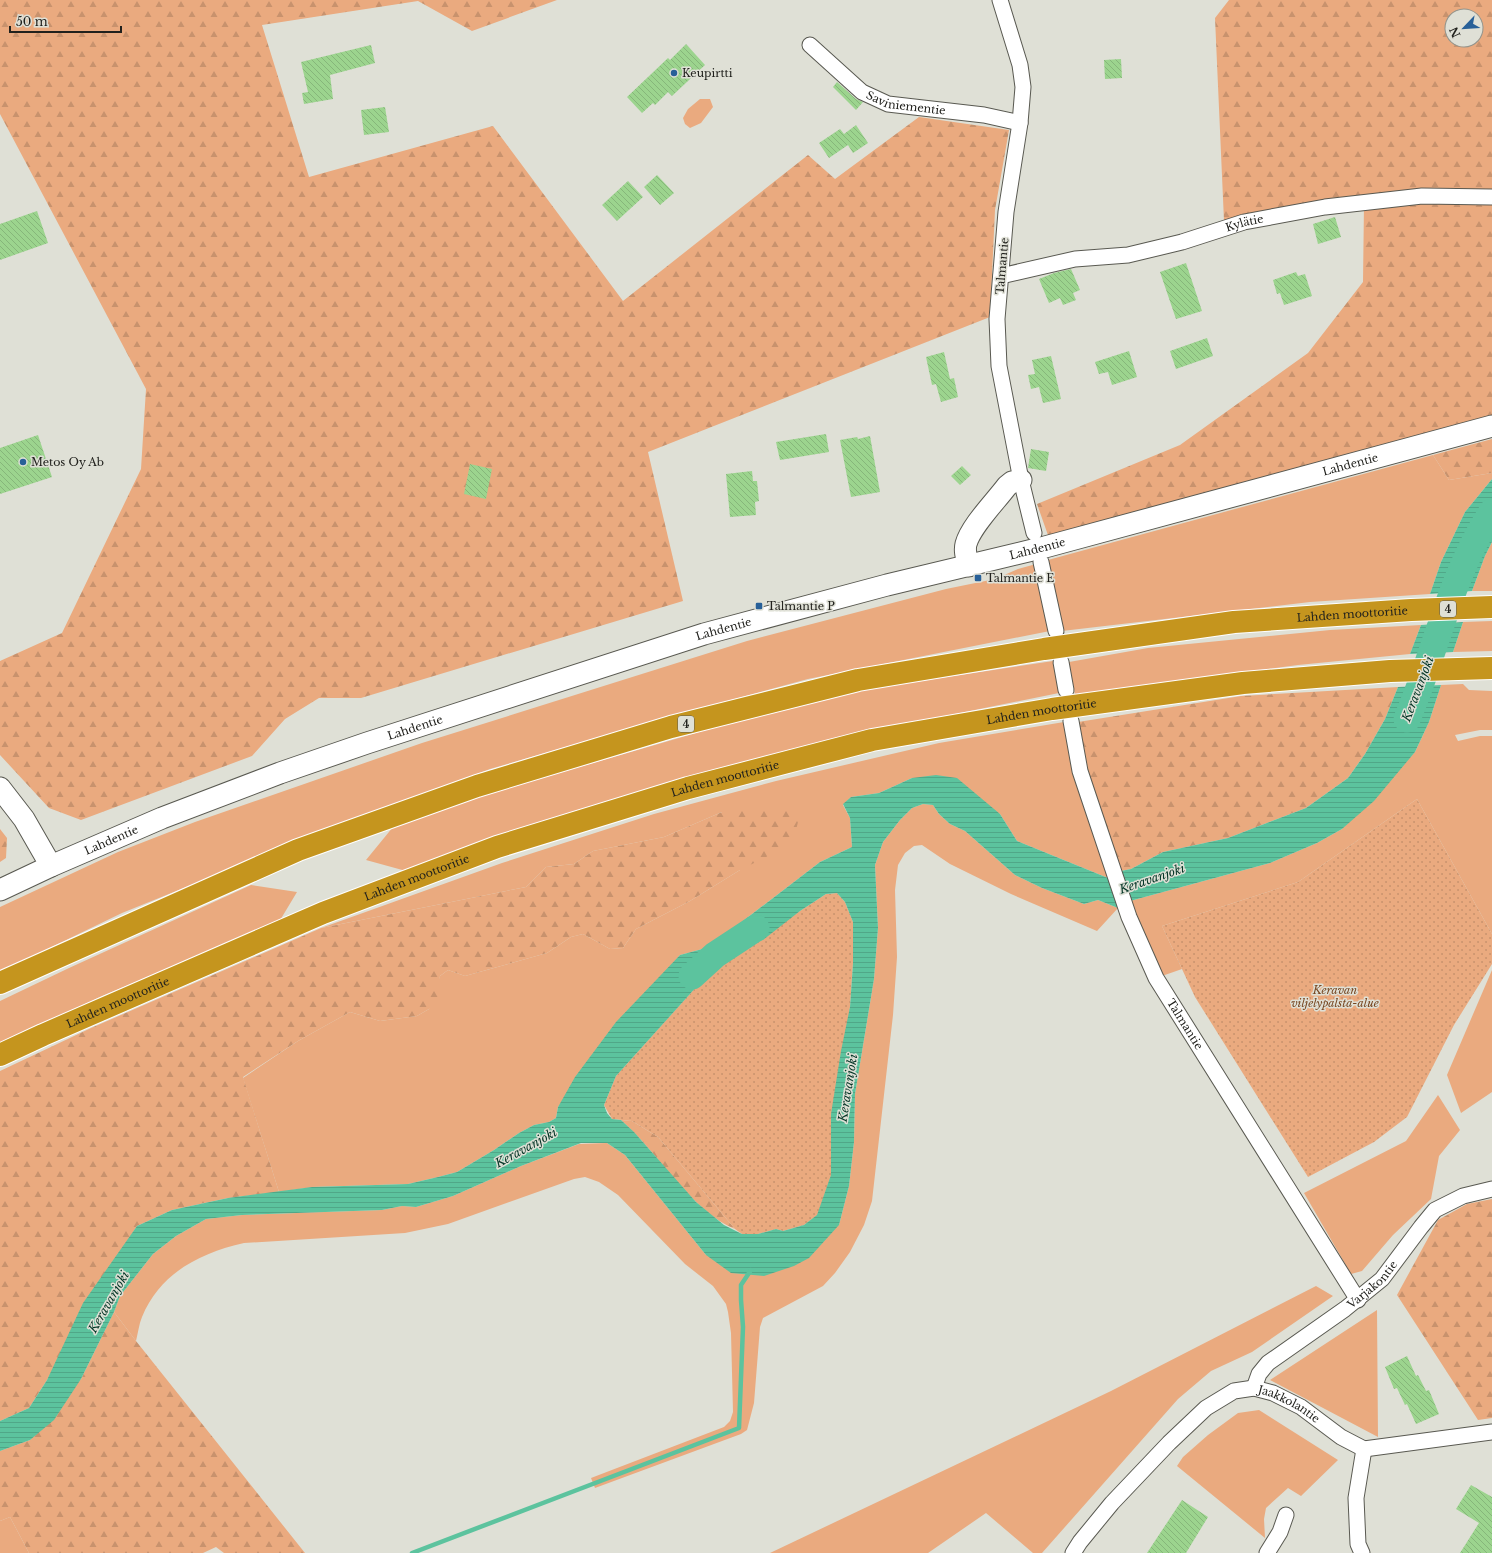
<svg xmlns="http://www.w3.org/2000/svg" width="1492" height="1553" font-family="'Libre Baskerville',serif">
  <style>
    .grass { fill: #eaaa7f }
    .forest { fill: url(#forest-firs); fill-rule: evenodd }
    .park { fill: url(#park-dots) }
    .water { fill: url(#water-rules) }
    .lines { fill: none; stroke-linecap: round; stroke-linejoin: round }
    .stream { stroke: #5cc39e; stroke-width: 4.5 }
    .river { stroke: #5cc39e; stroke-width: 27 }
    .building { fill: url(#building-back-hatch) }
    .street-casing { stroke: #595951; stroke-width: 17 }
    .secondary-casing { stroke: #595951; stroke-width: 23 }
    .highway-casing { stroke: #fff; stroke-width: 24 }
    .street { stroke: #fff; stroke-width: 15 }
    .secondary { stroke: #fff; stroke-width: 21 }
    .highway { stroke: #c5951e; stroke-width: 22 }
    .poi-dot { fill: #286098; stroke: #dfe0d6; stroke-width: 1.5 }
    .labels { text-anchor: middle; stroke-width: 3; stroke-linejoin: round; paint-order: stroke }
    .shield { fill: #dfe0d6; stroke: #5a5a54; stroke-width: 1 }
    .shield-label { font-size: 10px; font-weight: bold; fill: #21211d }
    .poi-label { font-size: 11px; fill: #21211d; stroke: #dfe0d6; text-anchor: start }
    .street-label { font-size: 11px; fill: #21211d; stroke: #dfe0d6 }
    .park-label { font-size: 11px; font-style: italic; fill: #774620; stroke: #dfe0d6 }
    .water-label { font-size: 12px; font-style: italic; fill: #053627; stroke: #dfe0d6 }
  </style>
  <defs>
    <pattern id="forest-firs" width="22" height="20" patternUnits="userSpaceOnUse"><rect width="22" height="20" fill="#eaaa7f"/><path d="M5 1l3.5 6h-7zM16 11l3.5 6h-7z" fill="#c8926d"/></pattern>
    <pattern id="park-dots" width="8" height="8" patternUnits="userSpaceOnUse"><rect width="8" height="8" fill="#eaaa7f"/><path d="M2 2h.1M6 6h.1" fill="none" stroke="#c8926d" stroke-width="1.8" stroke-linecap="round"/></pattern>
    <pattern id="water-rules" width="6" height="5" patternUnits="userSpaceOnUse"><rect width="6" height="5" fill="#5cc39e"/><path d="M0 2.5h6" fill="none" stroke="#50a788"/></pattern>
    <pattern id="building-back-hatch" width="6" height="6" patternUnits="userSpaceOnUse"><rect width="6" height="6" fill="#9cd48e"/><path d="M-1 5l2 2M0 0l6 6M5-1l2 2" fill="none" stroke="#86b67a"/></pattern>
  </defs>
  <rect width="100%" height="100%" fill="#dfe0d6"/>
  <path class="grass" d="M700,99H710L713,107L701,123L690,128L685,124L683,118L688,109Z
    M1433,455L1449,480L1492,473V479L1465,512L1441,562L1430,594L1310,602L1062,631L1048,560Z
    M1492,542V591H1472L1485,556Z
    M1036,564L1050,631L808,679L672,716L490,769L322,832L122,913L0,972V907L118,852L195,822L422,743L747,641L946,589L995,579L1018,569Z
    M1492,621V651L1453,652L1463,622Z
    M1421,625L1410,654L1298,665L1075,695L1069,662L1148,648L1330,630Z
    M1053,661L1059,693L856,734L406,871L366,860L393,827L504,789L713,728L855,691Z
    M1463,684L1469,690L1492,691V730H1480L1455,735L1458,741L1480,736H1492V934L1417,799L1298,882L1162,926L1182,969L1162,976L1149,951L1130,901L1270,863L1317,843L1342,829L1415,752L1429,722L1441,685Z
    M1064,722L1080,796L1108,878L1017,841L1000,814L912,778L879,793L851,797L843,805L850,818L852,847L820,862L739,924L732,934L706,948L680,955L558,1107L556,1118L549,1122L534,1125L519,1133L494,1150L457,1172L438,1177L408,1184L312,1187L279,1192L243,1078L298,1041L350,1012L380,1021L417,1016L429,1009L440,976L448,970L465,976L547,953L571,937L583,934L610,949L623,948L636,929L690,901L740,870L722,812L664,837L593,851L574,864L546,867L526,887L321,928L502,863L654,814L776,781L939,743Z
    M923,804L933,805L939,814L950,824L965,831L1015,875L1042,888L1084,904L1098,900L1118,908L1097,931L1011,894L950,864L922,845L914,846L905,853L898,865L895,890L897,957L893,1015L872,1201L864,1225L850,1252L835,1273L823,1286L763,1318L760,1327L754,1403L747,1430L741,1434L595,1488L591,1478L724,1427L730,1421L733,1412L731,1333L728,1312L726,1304L713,1286L685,1264L618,1195L599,1182L585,1177L574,1179L448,1224L405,1233L244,1243C200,1253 160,1273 142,1317C139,1324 138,1333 136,1341L114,1312L120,1296L153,1254L176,1236L206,1219L242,1215L382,1210L402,1206L416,1207L453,1196L521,1166L579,1144L607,1143L625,1155L706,1255L839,1225L849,1186L854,1142L855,1094L874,979L878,928L875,865L883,842L900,820L912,808Z
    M251,885L297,892L279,922L102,996L0,1044V1001L69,968Z
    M1492,970V1092L1461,1113L1447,1075Z
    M1438,1095L1460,1130L1439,1156L1431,1199L1393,1235L1362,1271L1351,1274L1304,1193L1406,1141Z
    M1316,1286L1333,1296L1252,1352L1211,1371L1178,1399L1042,1553H1033L986,1513L928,1553H770L1111,1391Z
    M1377,1310L1378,1437L1270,1380Z
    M1259,1410L1338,1460L1301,1496L1288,1488L1266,1508L1264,1519L1265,1538L1177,1466L1183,1457L1208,1435L1238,1413Z
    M10,1517L29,1553H0V1521Z"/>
  <path class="forest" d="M0,0H557L472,31L418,1L262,25L309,177L493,126L623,301L808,155L835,179L919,117L1009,130L995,210L990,317L648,452L683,601L361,698H319L285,719L252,756L81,820L49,808L0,755V661L62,633L141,469L146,389L0,114Z
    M1229,0H1492V191L1224,221L1215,18ZM1452,16H1476V40H1452Z
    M1492,199V417L1049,538L1037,504L1180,445L1308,353L1363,282L1364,203Z
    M1492,439V473L1449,480L1433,455Z
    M1398,687L1385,719L1365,754L1348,778L1306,808L1228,838L1163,852L1131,869L1121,871L1089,774L1078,722L1241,696Z
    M773,807L800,814L795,834L780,850L740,870L690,901L636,929L623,948L610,949L583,934L571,937L547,953L465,976L448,970L440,976L439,982L442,996L429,1009L417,1016L380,1021L350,1012L298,1041L243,1077L279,1192L228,1198L172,1210L137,1226L117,1257L47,1380L29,1408L0,1421V1071L91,1028L321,928L526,887L546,867L574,864L593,851L664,837L722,812Z
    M0,829L7,838L6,858L0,862Z
    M621,1120L632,1121L658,1137L735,1229C692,1212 657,1151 621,1120Z
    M1492,1199V1418L1478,1420L1397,1295L1438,1220L1467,1204Z
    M114,1312L136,1341L305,1553H224L216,1547L203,1553H29L10,1517L0,1521V1451L30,1440L81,1379Z"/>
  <path class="park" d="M1417,799L1492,934V964L1454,1025L1407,1117L1374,1142L1308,1177L1195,997L1162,926L1298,882Z
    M837,893L845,902L853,922V963L850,1007L832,1152L831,1176L818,1215L804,1225L783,1231L776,1229L758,1234H742L735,1229L658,1137L632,1121L612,1119L604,1105L616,1076L660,1027L708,974L739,948L748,945L826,894Z"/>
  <path class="water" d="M1492,479V542L1485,556L1472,591L1430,594L1441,562L1465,512Z
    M1463,622L1453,652L1410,654L1421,625Z
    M1441,685L1429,722L1415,752L1374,801L1342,829L1317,843L1270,863L1130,901L1121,871L1131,869L1163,852L1228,838L1306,808L1348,778L1365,754L1385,719L1398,687Z
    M936,775L957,778L1000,814L1017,841L1108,878L1118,908L1098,900L1084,904L1042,888L1015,875L965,831L950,824L939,814L933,805L923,804L912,808L900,820L883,842L875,865L878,928L874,979L855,1094L854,1142L849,1186L839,1225L809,1258L794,1266L764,1276L731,1273L706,1255L625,1155L607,1143H581L521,1166L453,1196L416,1207L402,1206L382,1210L242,1215L206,1219L176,1236L153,1254L120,1296L114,1312L81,1379L54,1420L30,1440L0,1451V1421L29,1408L47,1380L83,1303L137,1226L172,1210L228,1198L312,1187L408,1184L438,1177L457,1172L494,1150L519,1133L534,1125L549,1122L556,1118L558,1107L575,1077L616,1022L680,955L706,948L714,943L725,959L708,974L616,1076L604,1105L607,1113L612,1119L621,1120L634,1132L696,1202L724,1225L742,1234H758L776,1229L783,1231L804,1225L817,1215L831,1175V1114L841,1051L850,1007L853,963V922L845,902L837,893L826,894L800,911L763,940L739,947L729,957L720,941L732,934L739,924L820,862L852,847L850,818L843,804L851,797L879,793L912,778Z"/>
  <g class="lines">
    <path class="stream" d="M412,1553L739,1428L743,1327L741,1300V1285L751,1270"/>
    <path class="river" d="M1407,719C1436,651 1451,574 1492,512
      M692,976L715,955L756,928"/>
  </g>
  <path class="building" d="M686,44L705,65L672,96L668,92L655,105L653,103L642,113L627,97L668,58L670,60Z
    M371,45L375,63L330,75L333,99L304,104L302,93L308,92L301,62Z
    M1121,59L1122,78L1105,79L1104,60Z
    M837,82L856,99L863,102L856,110L833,87Z
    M385,107L389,132L364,135L361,110Z
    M856,125L868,143L853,153L848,145L829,158L819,143L840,129L844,134Z
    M657,175L674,193L660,205L644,187Z
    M628,181L643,197L617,221L602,205Z
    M37,211L48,243L0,260V224Z
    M1335,217L1341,237L1318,244L1313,224Z
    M1186,263L1202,311L1176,319L1160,272Z
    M1071,269L1080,290L1073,293L1076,300L1063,305L1060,298L1049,303L1039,279L1054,273Z
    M1296,272L1298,276L1305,274L1312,296L1284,305L1280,293L1277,294L1273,280Z
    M1207,338L1213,356L1176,369L1170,351Z
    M1129,351L1137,377L1112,385L1108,372L1099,374L1095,362Z
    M944,352L950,379L954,378L958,397L941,402L936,384L932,385L926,357Z
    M1051,356L1061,399L1043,403L1039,387L1031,389L1028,375L1035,374L1032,360Z
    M826,434L829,452L780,460L776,442Z
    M38,435L52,477L0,494V448Z
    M870,436L880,492L851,497L840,440L857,437L858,439Z
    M1031,449L1049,452L1046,471L1028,468Z
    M470,464L492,469L486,499L464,494Z
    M962,466L971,475L960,485L951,476Z
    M752,471L753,481H757L759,501L755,502L756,515L730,517L726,474Z
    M1407,1356L1416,1376L1418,1375L1426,1391L1429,1390L1439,1414L1416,1424L1407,1404L1405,1405L1397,1388L1394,1389L1385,1367Z
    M1471,1485L1492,1497V1553H1460L1479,1523L1456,1509Z
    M1182,1500L1208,1517L1186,1553H1147Z"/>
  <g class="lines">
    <g class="street-casing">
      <g id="street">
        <path d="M1000,0L1020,65L1023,87L1020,123L1006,212L997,319L999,366L1021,480L1034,533"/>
        <path id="s1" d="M810,45L862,92L888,104L984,115L1020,123"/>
        <path id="s2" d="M1001,276L1075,259L1128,255L1182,242L1244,222L1325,207L1422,196L1492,197"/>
        <path d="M1041,562L1056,631"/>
        <path d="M1061,662L1066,690"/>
        <path id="s3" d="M1071,721L1080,771L1088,795L1129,917L1156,978L1358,1300"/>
        <path id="s4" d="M1254,1388L1259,1374L1268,1363L1345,1309L1382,1279L1421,1227L1435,1210L1463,1196L1492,1189"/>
        <path id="s5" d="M1073,1553L1080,1542L1112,1503L1169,1443L1206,1408L1234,1391L1254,1388L1273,1393L1301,1407L1341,1437L1364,1449L1492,1432"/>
        <path d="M1267,1553L1280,1532L1286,1515"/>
        <path d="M1362,1553L1358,1544L1356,1498L1364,1449"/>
      </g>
    </g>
    <g class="secondary-casing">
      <g id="secondary">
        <path d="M969,566C967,559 964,552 966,544C971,526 995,502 1007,486L1012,482L1021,480"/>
        <path d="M0,788L24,819L51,866"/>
        <path id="s6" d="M0,890L51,866L162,818L280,773L367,743L704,634L887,585L1045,547L1492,426"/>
      </g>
    </g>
    <g class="highway-casing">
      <g id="highway">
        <path id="s7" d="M0,983L298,850L477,786L671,727L858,680L1044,649L1234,622L1411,610L1492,607"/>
        <path id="s8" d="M0,1055L43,1035L323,913L497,847L688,788L872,740L1052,709L1243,683L1390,671L1492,668"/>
      </g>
    </g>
    <use href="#street" class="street"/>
    <use href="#secondary" class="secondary"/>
    <use href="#highway" class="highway"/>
  </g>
  <g class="poi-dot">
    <circle cx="674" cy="73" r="4"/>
    <circle cx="23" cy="462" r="4"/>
    <rect x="974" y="574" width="8" height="8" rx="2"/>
    <rect x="755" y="602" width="8" height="8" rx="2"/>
  </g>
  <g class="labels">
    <g class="shield">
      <rect x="1440" y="601" width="16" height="16" rx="3"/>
      <rect x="678" y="716" width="16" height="16" rx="3"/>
    </g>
    <g class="shield-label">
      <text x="1448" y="613">4</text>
      <text x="686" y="728">4</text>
    </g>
    <g class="poi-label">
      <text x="682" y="77">Keupirtti</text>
      <text x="31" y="466">Metos Oy Ab</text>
      <text x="986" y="582">Talmantie E</text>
      <text x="767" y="610">Talmantie P</text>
    </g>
    <g class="street-label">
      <text dy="4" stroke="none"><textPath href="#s1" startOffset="116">Saviniementie</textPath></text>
      <text dy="4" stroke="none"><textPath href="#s2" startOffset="250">Kylätie</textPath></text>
      <text transform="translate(1002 266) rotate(-85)" y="4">Talmantie</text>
      <text dy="4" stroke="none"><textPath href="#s6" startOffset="1418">Lahdentie</textPath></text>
      <text dy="4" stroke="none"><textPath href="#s6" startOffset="1094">Lahdentie</textPath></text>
      <text dy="4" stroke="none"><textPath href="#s7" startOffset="1411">Lahden moottoritie</textPath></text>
      <text dy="4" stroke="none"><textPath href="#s6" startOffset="770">Lahdentie</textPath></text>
      <text dy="4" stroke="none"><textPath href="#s8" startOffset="1101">Lahden moottoritie</textPath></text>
      <text dy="4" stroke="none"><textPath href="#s6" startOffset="446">Lahdentie</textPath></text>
      <text dy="4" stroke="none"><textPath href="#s8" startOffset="777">Lahden moottoritie</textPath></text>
      <text dy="4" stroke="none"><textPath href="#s6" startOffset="122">Lahdentie</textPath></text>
      <text dy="4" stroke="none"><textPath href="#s8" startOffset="453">Lahden moottoritie</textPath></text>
      <text dy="4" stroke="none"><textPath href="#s8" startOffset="129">Lahden moottoritie</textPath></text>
      <text dy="4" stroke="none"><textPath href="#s3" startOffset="326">Talmantie</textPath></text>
      <text dy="4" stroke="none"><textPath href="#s4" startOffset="160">Varjakontie</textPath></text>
      <text dy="4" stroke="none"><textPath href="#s5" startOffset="289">Jaakkolantie</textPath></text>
    </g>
    <g class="park-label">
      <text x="1335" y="994">Keravan<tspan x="1335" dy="13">viljelypalsta-alue</tspan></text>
    </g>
    <g class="water-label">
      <text transform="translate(1418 689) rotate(-69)" y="4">Keravanjoki</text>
      <text transform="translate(1152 879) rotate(-19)" y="4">Keravanjoki</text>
      <text transform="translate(848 1088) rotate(-81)" y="4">Keravanjoki</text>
      <text transform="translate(526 1148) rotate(-29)" y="4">Keravanjoki</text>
      <text transform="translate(109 1302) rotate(-60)" y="4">Keravanjoki</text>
    </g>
  </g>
  <g transform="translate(1464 28) rotate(245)"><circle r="19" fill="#dfe0d6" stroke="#93948c"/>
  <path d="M0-3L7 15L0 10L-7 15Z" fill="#286098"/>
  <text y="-6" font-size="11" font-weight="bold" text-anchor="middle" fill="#21211d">N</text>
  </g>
  <path d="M10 26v6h111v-6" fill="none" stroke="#21211d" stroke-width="2"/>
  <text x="16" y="26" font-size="12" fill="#21211d" stroke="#dfe0d6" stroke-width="3" paint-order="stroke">50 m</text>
</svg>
